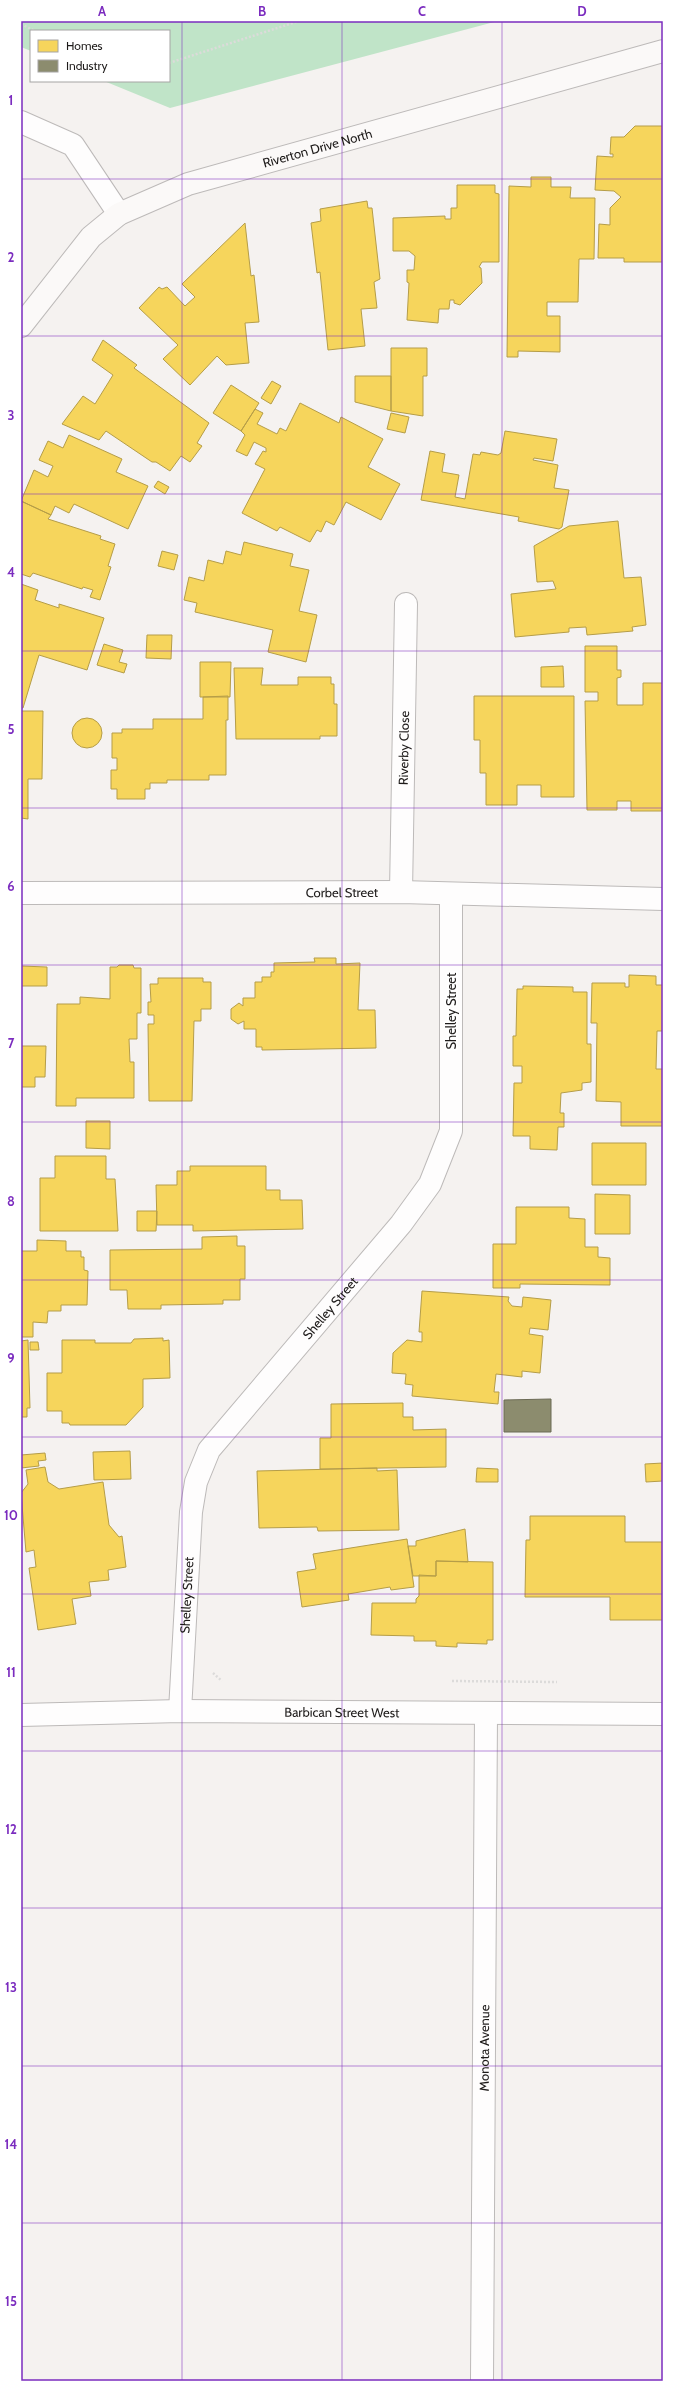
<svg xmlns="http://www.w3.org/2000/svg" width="684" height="2402" font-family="Cabin,sans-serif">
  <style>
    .green { fill: #c0e4c8 }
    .homes { fill: #f6d55c; stroke: #b59d48 }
    .industry { fill: #8c8c6e; stroke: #6b6a55 }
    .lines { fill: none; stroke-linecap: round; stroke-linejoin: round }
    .street-casing { stroke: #bdbab9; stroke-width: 24 }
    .secondary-casing { stroke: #bdbab9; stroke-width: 24 }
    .path { stroke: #dcdbda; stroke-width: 2.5; stroke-dasharray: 2 2; stroke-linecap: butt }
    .street { stroke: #fefdfd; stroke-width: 22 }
    .secondary { stroke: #fbf9f8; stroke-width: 22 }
    .grid { fill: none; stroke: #7b2cbf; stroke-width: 1; stroke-opacity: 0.55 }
    .labels { text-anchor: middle; stroke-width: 4; stroke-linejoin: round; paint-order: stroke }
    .street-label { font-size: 13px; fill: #1e1b1a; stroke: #fff }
    .neatline { fill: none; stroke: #7b2cbf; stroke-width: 1.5 }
    .grid-label { font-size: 13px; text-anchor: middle; font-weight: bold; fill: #7b2cbf }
  </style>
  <rect width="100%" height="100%" fill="#f5f2f0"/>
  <path class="green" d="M21,21H498L170,108L104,81H169V31H31V51L21,47Z"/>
  <path class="homes" d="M635,126H663V262H624V258H598L599,224L610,225V208L621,197L614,191L595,190L597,156L613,157V154H610L611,137H624Z
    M531,177H551V187H571L570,198H595L594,259H579L578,302H547V316H560V352L518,351V357H507L509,186L531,187Z
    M457,185H495V193L499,194V262H482L479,267L481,268L482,283L460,305L454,303V300H450L449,309H439L438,323L407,320L409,283L407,282V270H414L415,256L409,251H393V218L445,216V219H451V208H457Z
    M367,201L368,208H372L380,279L374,282L377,308L361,309L365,346L328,350L320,272L317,273L311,223L321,221L320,209Z
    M245,223L251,276L254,275L259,322L245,323L249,363L226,365L217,356L190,385L163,359L178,345L139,308L159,287L162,289L167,287L185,306L195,297L182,284Z
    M103,340L137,365L134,368L209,423L197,443L202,446L190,462L181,456L170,471L156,462H152L106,431L99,440L62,424L83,396L95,404L113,375L92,360Z
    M391,348H427V376H423V416L391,411Z
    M355,376H391V411L355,402Z
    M272,381L281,386L271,404L261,398Z
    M231,385L259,403L241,431L213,413Z
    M300,403L339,423L341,417L383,439L368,467L400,484L381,520L346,502L334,525L326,521L321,532L317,530L310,542L280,527L277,531L242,513L265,469L255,464L263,451L266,452V448L254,442L247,456L236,451L245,435L241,431L255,409L263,413L257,424L277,434L280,428L286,431Z
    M391,413L409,417L405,433L387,429Z
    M505,431L557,439L553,461L534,458L533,460L558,465L554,488L569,490L562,527L559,529L518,521L519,517L421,500L430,451L445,454L442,472L459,475L455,497L465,499L473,454L480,455L481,452L498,455L501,453Z
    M69,435L122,459L116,472L148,486L128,529L74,504L69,513L55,506L51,515L21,501L34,470L48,477L53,466L39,460L48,441L63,448Z
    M158,481L169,487L165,494L154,487Z
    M21,501L51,515L48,519L101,536L100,539L115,544L108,566L111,567L100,600L90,597L93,590L83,587L82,589L33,573L30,577L21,574Z
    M618,521L624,578L641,577L646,625L632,627L633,631L587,635L586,627L569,628V632L515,637L511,594L556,589L553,581L537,582L534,546L569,526Z
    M244,542L293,554L290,566L309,570L299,611L317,615L306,662L268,652L273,630L195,612L197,603L184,600L189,577L204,581L208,560L223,564L226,551L241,555Z
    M162,551L178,555L174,570L158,566Z
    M21,584L38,590L35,600L59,608V604L104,618L87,670L39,655L23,708H21Z
    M147,635H172L171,659L146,658Z
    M104,644L123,650L119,662L127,664L124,673L97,665Z
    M585,646H617V670H621V677L617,678V705H643V683H663V811H631V801H617V810H587L585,701H598V692H585Z
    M200,662H231L230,697H200Z
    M563,666L564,687H541V667Z
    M234,668H263L261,685H298V677H331V684H334V704H337V736H320V739H236Z
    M228,696V720H226V775H209V780H167V783H150V789H145V799H117V789H111V770H117V758H112V733H122V729H153V719H203V697Z
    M474,696H574V797H541V785H517V805H486V773H480V740H474Z
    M21,711H43L42,779H28V819L21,818Z
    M72 733a15 15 0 1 1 30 0a15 15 0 1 1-30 0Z
    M314,958H336V964L360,963L358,1010H375L376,1048L262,1050V1047H256V1029H244V1021L238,1024L231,1019V1009L239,1003L243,1006V998H255V982H262V977H271V972H274V963L315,962Z
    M119,965H133L134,968H141V1013H137V1039H129L130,1062H134V1098H76V1106H56L57,1004H80V997L110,999V967H117Z
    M21,966L47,967V986H21Z
    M629,975L656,976V985H663V1031H657L656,1069H663V1126H621V1102L596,1101L597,1023H591L592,983H625V987H629Z
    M158,978H203V982H211V1009H201V1021H194L192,1101H149L148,1024H154V1015H148V1002H151L150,984H158Z
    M523,986L573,987V992H587V1044H591V1082L582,1083V1090L561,1093L560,1113H564V1127H558L557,1150L530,1149V1136H513L514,1083H522V1066H513V1036H516L517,989H523Z
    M21,1046H46L45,1077H35V1087H21Z
    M86,1121H110V1149L86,1148Z
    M592,1143H646V1185H592Z
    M55,1156H106V1179H115L118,1231H40V1178H55Z
    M190,1166H266V1190H280V1200H302L303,1229L193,1231V1225H157L156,1185H177V1171H190Z
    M595,1194L630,1195V1234H595Z
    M516,1207H569V1218L585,1219V1247H598V1257L610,1258V1285L520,1284V1288H493V1244H516Z
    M137,1211H157L156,1231H137Z
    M237,1236V1246H245V1279H240V1300H223V1304L161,1305V1309H128L127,1290H110V1250L202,1249V1237Z
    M37,1240L66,1241V1251H81V1257H84V1270L88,1271L87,1305H61V1311H48L47,1323L33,1322V1337H21V1251H37Z
    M422,1291L509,1297L508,1301L512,1306L522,1307L523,1297L551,1300L548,1330L530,1328L529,1334L543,1336L540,1373L522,1371V1377L496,1374L494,1392H499L498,1404L412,1396L413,1385L405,1384L406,1374L392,1373L393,1353L407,1340L422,1342V1332H419Z
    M163,1338V1341L169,1340L170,1378L143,1379V1407L126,1425H70L69,1423H62V1411H47V1373H62V1340H95V1343H131L134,1339Z
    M28,1340L30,1408H27V1417H21V1341Z
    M30,1342H38L39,1350H30Z
    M403,1403V1417H413V1430L446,1429V1467L320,1469V1438H331V1404Z
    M130,1451L131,1479L94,1480L93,1452Z
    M45,1453L46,1460L38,1461L39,1466L21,1468V1455Z
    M663,1463V1481L646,1482L645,1464Z
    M45,1467L48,1482L59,1489L103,1482L109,1525L119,1537L122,1536L126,1567L108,1570L109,1580L89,1582L91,1596L72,1599L76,1624L38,1630L29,1568L36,1567L34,1550L26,1552L21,1493L28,1484L26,1470Z
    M377,1468V1471L397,1470L399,1530L318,1531L317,1527L259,1528L257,1471Z
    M477,1468L498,1469V1482H476Z
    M530,1516H625V1542H663V1620H610V1597H525L526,1540H530Z
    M465,1529L468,1562L436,1561V1576H413L408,1546H416V1541Z
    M407,1539L414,1587L391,1590L390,1587L348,1594L349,1600L302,1607L297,1572L316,1569L313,1554Z
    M436,1561L493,1562V1640H487V1644L457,1643V1647L436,1646V1641H414V1636L371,1635L372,1603H416V1599L419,1596V1575L436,1576Z"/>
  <path class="industry" d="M551,1399V1432H504V1400Z"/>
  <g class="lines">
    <g class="street-casing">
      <g id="street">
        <path d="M21,122L73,145L119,214"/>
        <path id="s1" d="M401,892L406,604"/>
        <path id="s2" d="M21,893L401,892L663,899"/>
        <path id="s3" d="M180,1711L191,1512L196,1482L209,1450L401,1224L430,1184L451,1131V895"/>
        <path id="s4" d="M21,1715L180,1711L663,1714"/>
        <path id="s5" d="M482,2381L486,1714"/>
      </g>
    </g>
    <g class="secondary-casing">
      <g id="secondary">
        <path id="s6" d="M21,326L91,237L119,214L188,184L663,51"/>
      </g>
    </g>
    <path class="path" d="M21,24L35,31
      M169,63L299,21
      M213,1673L222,1681
      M452,1681L557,1682"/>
    <use href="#street" class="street"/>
    <use href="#secondary" class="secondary"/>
  </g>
  <path class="grid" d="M182,21V2381M342,21V2381M502,21V2381M21,179H663M21,336H663M21,494H663M21,651H663M21,808H663M21,965H663M21,1122H663M21,1280H663M21,1437H663M21,1594H663M21,1751H663M21,1908H663M21,2066H663M21,2223H663"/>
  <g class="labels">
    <g class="street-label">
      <text dy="5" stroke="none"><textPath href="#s6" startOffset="359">Riverton Drive North</textPath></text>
      <text dy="5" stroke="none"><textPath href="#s1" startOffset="144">Riverby Close</textPath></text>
      <text dy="5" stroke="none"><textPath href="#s2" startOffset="321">Corbel Street</textPath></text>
      <text transform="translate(451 1011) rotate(-90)" y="5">Shelley Street</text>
      <text dy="5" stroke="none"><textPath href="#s3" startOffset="451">Shelley Street</textPath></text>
      <text dy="5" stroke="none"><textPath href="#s3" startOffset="116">Shelley Street</textPath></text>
      <text dy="5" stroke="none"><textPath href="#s4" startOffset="321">Barbican Street West</textPath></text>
      <text dy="5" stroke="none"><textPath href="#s5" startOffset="333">Monota Avenue</textPath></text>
    </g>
  </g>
  <rect width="684" height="2402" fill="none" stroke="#ffffff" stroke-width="44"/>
  <rect x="30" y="30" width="140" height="52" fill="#ffffff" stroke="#a5a4a3"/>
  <rect x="38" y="40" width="20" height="12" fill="#f6d55c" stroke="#a5a4a3"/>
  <text x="66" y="50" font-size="12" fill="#1e1b1a">Homes</text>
  <rect x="38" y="60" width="20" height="12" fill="#8c8c6e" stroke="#a5a4a3"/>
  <text x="66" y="70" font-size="12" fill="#1e1b1a">Industry</text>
  <rect x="22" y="22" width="640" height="2358" class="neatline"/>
  <g class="grid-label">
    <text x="102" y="16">A</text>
    <text x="262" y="16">B</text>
    <text x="422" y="16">C</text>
    <text x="582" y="16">D</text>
    <text x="11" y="105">1</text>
    <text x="11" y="262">2</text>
    <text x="11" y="420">3</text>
    <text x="11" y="577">4</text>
    <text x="11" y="734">5</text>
    <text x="11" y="891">6</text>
    <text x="11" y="1048">7</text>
    <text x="11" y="1206">8</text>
    <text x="11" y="1363">9</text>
    <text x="11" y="1520">10</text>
    <text x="11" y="1677">11</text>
    <text x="11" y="1834">12</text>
    <text x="11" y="1992">13</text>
    <text x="11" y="2149">14</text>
    <text x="11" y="2306">15</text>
  </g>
</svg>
